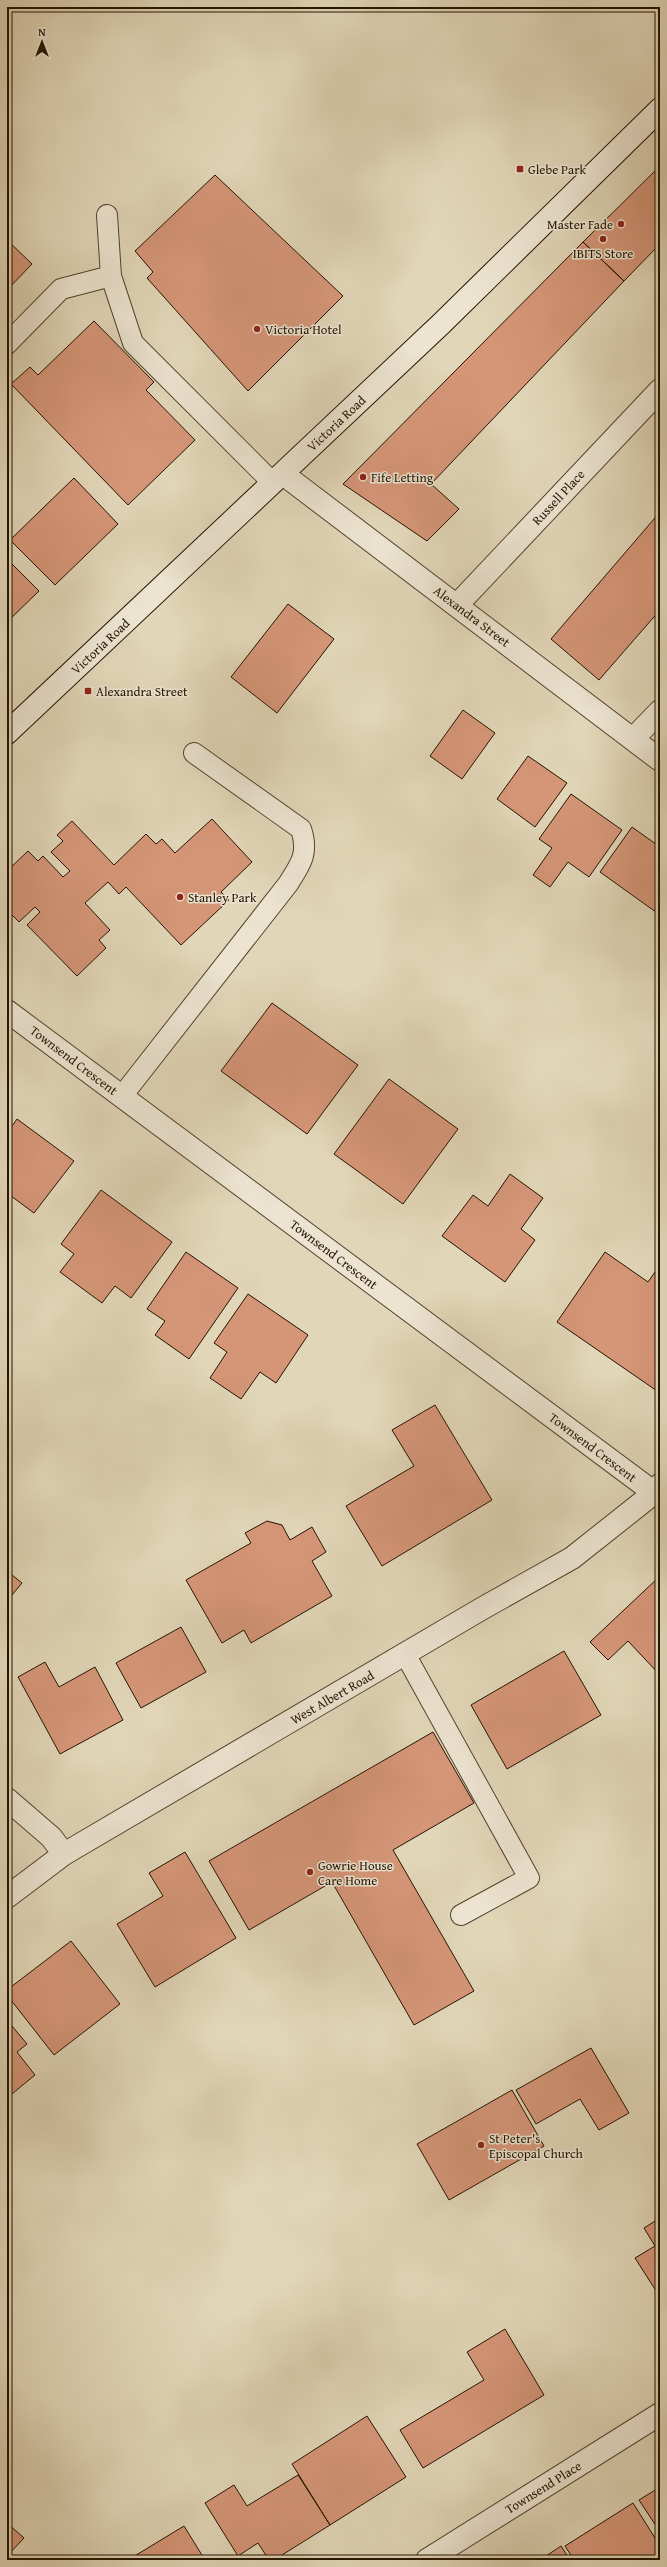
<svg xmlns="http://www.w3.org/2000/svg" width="667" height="2567" font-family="'Gentium Book Plus',serif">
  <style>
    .building { fill: #d59678; stroke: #231300 }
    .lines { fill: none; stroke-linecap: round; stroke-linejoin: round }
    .service-casing { stroke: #52442e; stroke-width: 22 }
    .minor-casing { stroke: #52442e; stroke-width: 24 }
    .tertiary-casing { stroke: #52442e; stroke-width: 24 }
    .secondary-casing { stroke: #231300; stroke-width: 24 }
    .service { stroke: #ece4d1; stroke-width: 20 }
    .minor { stroke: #ece4d1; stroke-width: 22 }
    .tertiary { stroke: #ece4d1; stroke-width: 22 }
    .secondary { stroke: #ece4d1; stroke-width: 22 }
    .poi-dot { fill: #8f2418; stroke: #ece4d1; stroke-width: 1.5 }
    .labels { text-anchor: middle; stroke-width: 3; stroke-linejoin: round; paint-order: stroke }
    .poi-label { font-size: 13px; fill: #231300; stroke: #ece4d1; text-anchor: start }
    .street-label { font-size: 13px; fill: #231300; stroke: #ece4d1 }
  </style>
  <rect width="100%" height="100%" fill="#e1d6b8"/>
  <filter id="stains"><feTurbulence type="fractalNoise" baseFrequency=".005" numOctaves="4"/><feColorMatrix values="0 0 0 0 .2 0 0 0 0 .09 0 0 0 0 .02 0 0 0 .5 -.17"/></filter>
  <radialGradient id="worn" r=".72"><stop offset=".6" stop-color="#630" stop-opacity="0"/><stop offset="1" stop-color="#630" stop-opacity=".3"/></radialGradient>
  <path class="building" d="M660,166V244L624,281L583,242Z
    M215,175L343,296L248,391L147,278L153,272L135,251Z
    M7,240L32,264L7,290Z
    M583,242L624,281L431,484L459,509L427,541L343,484Z
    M94,321L154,382L146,390L195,440L128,505L11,384L30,367L38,375Z
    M74,478L118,524L55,585L10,540Z
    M660,512V610L599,680L551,639Z
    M7,559L39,591L7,622Z
    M288,604L334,639L277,713L231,677Z
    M463,710L495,733L462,779L430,756Z
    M528,756L567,783L535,827L497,799Z
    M571,794L622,830L589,877L568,862L550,887L533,875L552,848L539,839Z
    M212,819L252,862L221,892L229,900L181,945L126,887L119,894L108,882L85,903L110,930L99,940L106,948L77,976L27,925L40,912L35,907L19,922L7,910V871L28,851L38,861L43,856L63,877L70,871L51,852L63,841L57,835L72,821L114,865L146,834L156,844L162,839L175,853Z
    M632,827L660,847V915L600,872Z
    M272,1003L358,1065L307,1134L221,1071Z
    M389,1079L458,1129L403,1204L334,1154Z
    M17,1119L74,1161L34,1213L7,1193V1133Z
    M510,1174L543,1198L521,1229L535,1240L505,1282L442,1236L473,1195L488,1206Z
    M101,1190L172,1242L131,1298L115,1286L102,1303L60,1272L74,1254L61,1244Z
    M186,1252L238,1288L189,1359L155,1335L165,1321L147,1309Z
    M605,1252L648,1282L660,1265V1393L557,1322Z
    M248,1294L308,1335L276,1383L260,1372L241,1399L210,1378L227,1352L214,1343Z
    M435,1405L492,1500L382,1566L346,1506L414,1466L392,1430Z
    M267,1521L282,1525L290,1540L312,1527L326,1552L312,1561L332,1596L251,1643L244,1630L222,1643L186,1580L251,1543L245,1533Z
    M7,1571L22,1583L7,1601Z
    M659,1577L660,1579V1675L628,1641L608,1660L590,1642Z
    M181,1627L206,1672L141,1708L116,1663Z
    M564,1651L601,1715L507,1769L471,1705Z
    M45,1662L59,1687L95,1667L123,1720L60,1754L18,1677Z
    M433,1732L474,1803L393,1850L474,1991L414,2025L332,1882L249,1930L209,1861Z
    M185,1852L236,1938L155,1987L117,1924L163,1896L149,1873Z
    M71,1941L120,2004L54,2055L7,1995V1990Z
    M7,2020L27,2044L17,2052L35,2075L7,2098Z
    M591,2048L629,2113L599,2130L580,2099L536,2124L516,2090Z
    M512,2090L544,2146L449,2200L417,2144Z
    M660,2218V2297L635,2258L655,2246L644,2228Z
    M505,2329L544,2395L423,2468L400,2430L484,2380L467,2352Z
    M367,2416L406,2477L330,2525L292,2464Z
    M298,2475L330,2525L274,2560H269L258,2543L238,2556L205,2503L234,2485L247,2506Z
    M660,2487V2532L639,2500Z
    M633,2503L660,2546V2552L647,2560H574L565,2546Z
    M7,2523L24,2538L7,2556Z
    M184,2526L205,2560H128Z
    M561,2546L570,2560H540Z"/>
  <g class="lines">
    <g class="service-casing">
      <path id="service" d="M107,215L111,276L133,343L273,483
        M7,344L61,289L111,276
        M122,1096L288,884C301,864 309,853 301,829L194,753
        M405,1654L529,1878L461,1915"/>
    </g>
    <g class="minor-casing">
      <path id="minor" d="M283,474L660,760
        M457,605L660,390
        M633,739L660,711
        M7,1011L660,1497
        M7,1799L51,1837L64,1854
        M7,1897L64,1854L483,1608L572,1558L654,1493L660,1485"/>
    </g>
    <g class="tertiary-casing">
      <path id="tertiary" d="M427,2560L660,2414"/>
    </g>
    <g class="secondary-casing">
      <path id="secondary" d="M7,733L441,324L660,109"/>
    </g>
    <use href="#service" class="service"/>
    <use href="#minor" class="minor"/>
    <use href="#tertiary" class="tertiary"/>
    <use href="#secondary" class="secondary"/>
  </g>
  <g class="poi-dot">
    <rect x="516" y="165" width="8" height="8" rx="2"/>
    <circle cx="621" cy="224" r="4"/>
    <circle cx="603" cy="239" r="4"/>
    <circle cx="257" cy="329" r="4"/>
    <circle cx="363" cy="477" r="4"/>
    <rect x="84" y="687" width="8" height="8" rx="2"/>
    <circle cx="180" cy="897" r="4"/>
    <circle cx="310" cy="1872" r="4"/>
    <circle cx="481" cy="2145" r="4"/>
  </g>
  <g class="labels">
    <g class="poi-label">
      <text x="528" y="174">Glebe Park</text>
      <text x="613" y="229" text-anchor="end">Master Fade</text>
      <text x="603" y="258" text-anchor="middle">IBITS Store</text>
      <text x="265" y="334">Victoria Hotel</text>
      <text x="371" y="482">Fife Letting</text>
      <text x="96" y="696">Alexandra Street</text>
      <text x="188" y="902">Stanley Park</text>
      <text x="318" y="1870">Gowrie House<tspan x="318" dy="15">Care Home</tspan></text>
      <text x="489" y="2143">St Peter's<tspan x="489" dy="15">Episcopal Church</tspan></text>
    </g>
    <g class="street-label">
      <text transform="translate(336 423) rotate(-43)" y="5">Victoria Road</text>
      <text transform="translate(558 497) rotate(-47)" y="5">Russell Place</text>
      <text transform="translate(472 616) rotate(37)" y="5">Alexandra Street</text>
      <text transform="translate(100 646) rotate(-43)" y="5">Victoria Road</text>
      <text transform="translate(74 1060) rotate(37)" y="5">Townsend Crescent</text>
      <text transform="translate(334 1254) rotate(37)" y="5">Townsend Crescent</text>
      <text transform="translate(593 1447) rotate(37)" y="5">Townsend Crescent</text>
      <text transform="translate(332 1697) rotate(-30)" y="5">West Albert Road</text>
      <text transform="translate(543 2487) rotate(-32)" y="5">Townsend Place</text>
    </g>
  </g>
  <rect width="667" height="2567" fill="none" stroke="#e1d6b8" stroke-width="24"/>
  <rect x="8" y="8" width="651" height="2551" fill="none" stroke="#231300" stroke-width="2"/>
  <rect x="12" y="12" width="643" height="2543" fill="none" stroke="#231300"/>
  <g transform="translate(42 42)" stroke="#ece4d1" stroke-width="3" paint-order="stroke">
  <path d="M0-3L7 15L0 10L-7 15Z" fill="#231300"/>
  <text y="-6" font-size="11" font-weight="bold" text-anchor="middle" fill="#231300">N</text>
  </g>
  <rect width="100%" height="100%" filter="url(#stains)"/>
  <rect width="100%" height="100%" fill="url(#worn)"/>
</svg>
